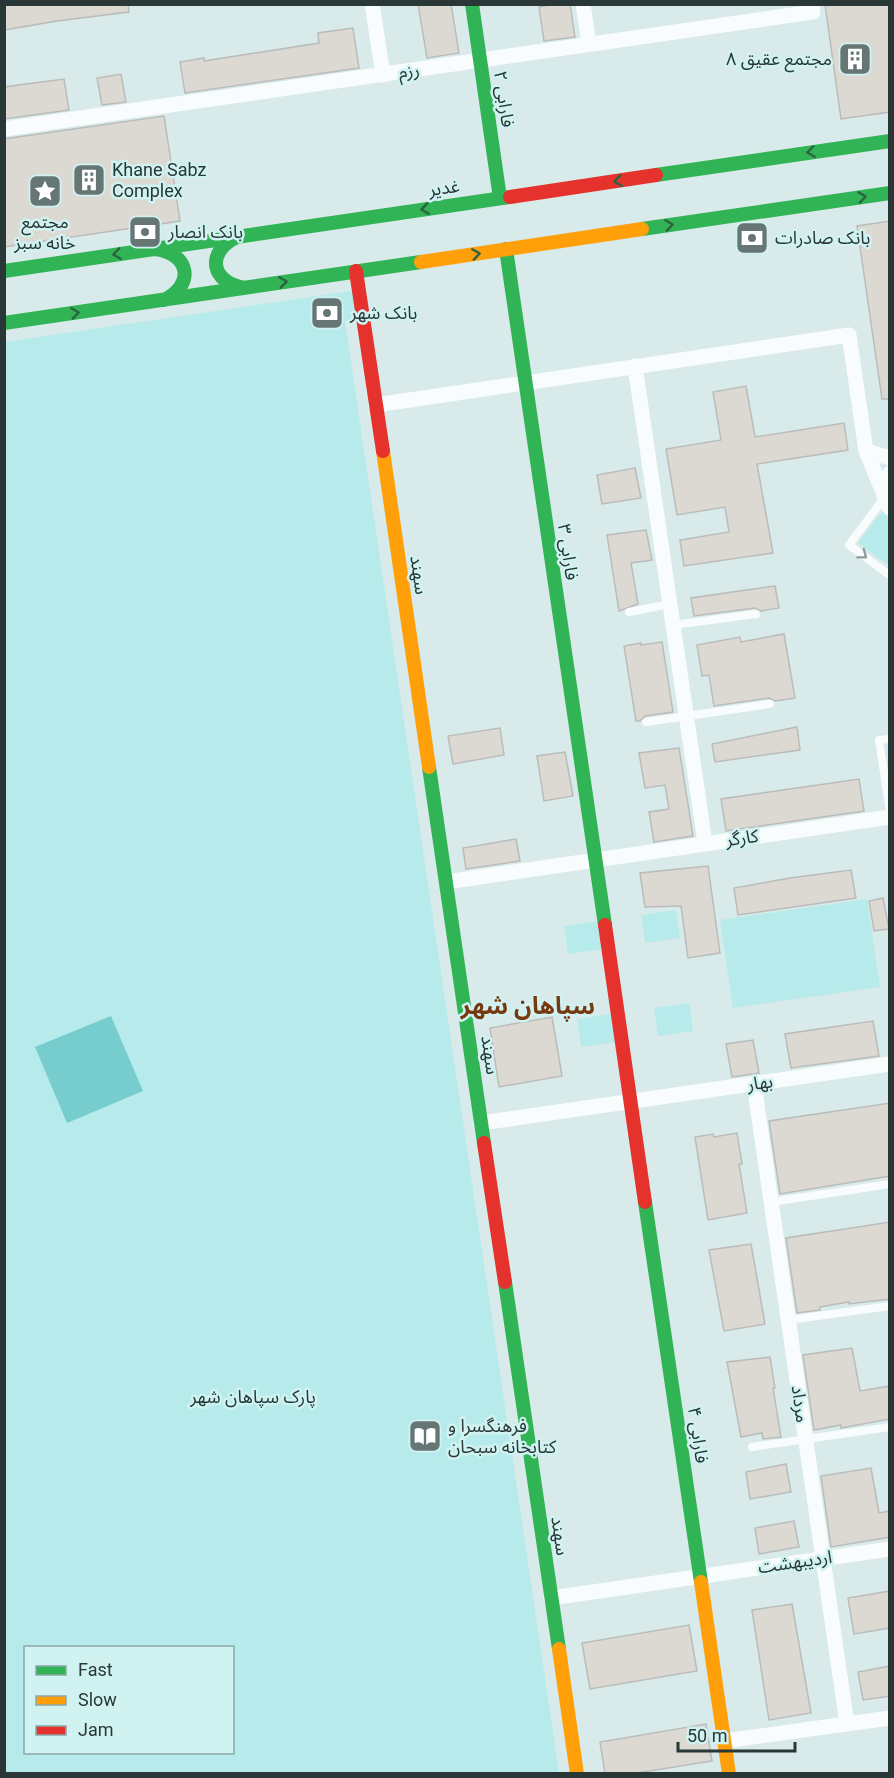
<svg xmlns="http://www.w3.org/2000/svg" width="894" height="1778" font-family="Roboto,'Noto Sans Arabic',sans-serif">
  <style>
    .green { fill: #b7ebeb; fill-rule: evenodd }
    .water { fill: #77cccd }
    .building { fill: #dcd9d3; stroke: #b9bcba; stroke-width: 1.5 }
    .lines { fill: none; stroke-linecap: round; stroke-linejoin: round }
    .lane { stroke: #f9fcfc; stroke-width: 8 }
    .street { stroke: #f9fcfc; stroke-width: 15 }
    .fast { stroke: #30b455; stroke-width: 14 }
    .slow { stroke: #ff9f0a; stroke-width: 14 }
    .jam { stroke: #e5322d; stroke-width: 14 }
    .oneway { stroke: #2b6341 }
    .oneway2 { stroke: #919a99 }
    .labels { text-anchor: middle; stroke-width: 5; stroke-linejoin: round; paint-order: stroke }
    .poi-label { font-size: 18px; fill: #293736; stroke: #d0f2f1; text-anchor: start }
    .street-label { font-size: 18px; fill: #293736; stroke: #d0f2f1 }
    .park-label { font-size: 18px; fill: #1e3737; stroke: #d0f2f1 }
    .district-label { font-size: 24px; font-weight: bold; fill: #773a10; stroke: #d0f2f1 }
  </style>
  <rect width="100%" height="100%" fill="#d8eaea"/>
  <path class="green" d="M358,290L362,318L345,321L559,1773H5V342ZM26,1648H232V1752H26Z
    M882,512L889,518V561L887,564L858,543Z
    M867,899L880,987L733,1008L720,920Z
    M676,910L680,938L645,943L641,915Z
    M599,921L603,949L568,954L564,926Z
    M689,1003L693,1031L658,1036L654,1008Z
    M612,1014L616,1042L581,1047L577,1019Z"/>
  <path class="water" d="M111,1016L143,1091L67,1123L35,1047Z"/>
  <path class="building" d="M4,4H128L129,12L57,21L4,30Z
    M418,4H451L459,53L427,58Z
    M555,4H570L575,37L544,41L539,7Z
    M825,4H890V112L841,119Z
    M353,28L359,68L185,93L180,62L204,58V61L319,43L318,33Z
    M121,74L126,102L102,105L97,78Z
    M64,79L69,110L4,119V87Z
    M164,116L180,221L4,247V139Z
    M890,221V399H882L857,226Z
    M746,386L755,437L844,423L848,450L757,464L773,553L684,566L680,540L729,532L725,507L677,515L666,449L721,440L713,392Z
    M635,468L641,498L602,504L597,475Z
    M646,530L652,560L631,563L638,604L619,611L607,535Z
    M775,586L779,608L761,611L755,608L694,616L691,598Z
    M784,634L795,698L775,701L769,698L714,706L709,675L702,676L697,645L740,637L741,642Z
    M662,642L673,712L645,716L640,721H636L624,646L641,643V645Z
    M797,727L800,750L715,762L712,744Z
    M500,728L504,755L453,764L448,736Z
    M679,748L693,836L654,842L649,812L669,809L665,785L645,788L639,753Z
    M565,752L573,796L544,801L537,756Z
    M859,779L864,811L726,831L721,799Z
    M516,839L520,861L466,869L463,848Z
    M708,866L720,953L688,958L681,906L645,907L640,873Z
    M851,870L856,898L738,915L734,888L790,878Z
    M883,898L889,929L874,931L869,901Z
    M552,1017L562,1076L499,1087L490,1028Z
    M873,1021L879,1056L791,1068L785,1034Z
    M753,1040L759,1073L732,1077L726,1044Z
    M890,1103V1176L780,1194L769,1121Z
    M737,1133L742,1164H739L747,1213L708,1220L695,1137L713,1134L714,1137Z
    M890,1222V1299L849,1304V1302L820,1307V1310L797,1313L786,1238Z
    M751,1244L765,1324L724,1331L709,1250Z
    M852,1348L860,1391L890,1386V1419L841,1428V1425L814,1430L803,1355Z
    M770,1357L775,1388H773L781,1437L763,1439L762,1433L741,1437L727,1362Z
    M786,1464L791,1492L750,1499L746,1472Z
    M871,1468L879,1513L890,1511V1537L831,1547L821,1476Z
    M794,1521L799,1547L759,1554L755,1528Z
    M890,1591V1628L854,1634L848,1598Z
    M792,1604L811,1713L769,1720L752,1610Z
    M689,1625L697,1671L590,1689L582,1643Z
    M890,1666V1696L863,1700L858,1672Z
    M706,1724L712,1761L637,1773H605L600,1742Z"/>
  <g class="lines">
    <path class="lane" d="M884,498L849,545L888,574L890,573
      M629,612L670,604
      M673,625L756,614
      M646,722L770,704
      M890,739L879,740L890,812
      M771,1202L890,1184
      M788,1320L890,1306
      M752,1447L890,1427"/>
    <path class="street" d="M372,4L383,75
      M583,4L589,44
      M4,129L813,12L812,4
      M635,366L705,843
      M376,405L849,335L866,451L882,490
      M866,451L890,458
      M890,473C881,485 881,496 890,508
      M446,882L890,817
      M754,1084L847,1724
      M481,1123L890,1064
      M551,1598L890,1549
      M724,1741L890,1718"/>
    <path class="fast" d="M472,4L500,198
      M656,175L890,141
      M642,229L890,193
      M237,237C205,252 211,283 245,288
      M156,249C190,254 195,285 164,300
      M506,249L605,925
      M4,271L510,197
      M4,323L421,262
      M429,767L484,1143
      M645,1202L701,1582
      M505,1282L559,1649"/>
    <path class="slow" d="M421,262L642,229
      M383,451L429,767
      M701,1582L729,1774
      M559,1649L577,1774"/>
    <path class="jam" d="M510,197L656,175
      M356,271L383,451
      M605,925L645,1202
      M484,1143L505,1282"/>
  </g>
  <defs><path id="oneway-chevron" d="M-2-3.5L2.5 0L-2 3.5" fill="none" stroke-width="1.6" stroke-linecap="round" stroke-linejoin="round" transform="scale(1.5)"/></defs>
  <g class="oneway">
    <use href="#oneway-chevron" transform="translate(811 152) rotate(172)"/>
    <use href="#oneway-chevron" transform="translate(618 181) rotate(172)"/>
    <use href="#oneway-chevron" transform="translate(862 197) rotate(-8)"/>
    <use href="#oneway-chevron" transform="translate(425 209) rotate(172)"/>
    <use href="#oneway-chevron" transform="translate(669 225) rotate(-8)"/>
    <use href="#oneway-chevron" transform="translate(117 254) rotate(172)"/>
    <use href="#oneway-chevron" transform="translate(476 254) rotate(-8)"/>
    <use href="#oneway-chevron" transform="translate(283 282) rotate(-8)"/>
    <use href="#oneway-chevron" transform="translate(75 313) rotate(-8)"/>
  </g>
  <use class="oneway2" href="#oneway-chevron" transform="translate(863 555) rotate(37)"/>
  <defs>
    <g id="building-square" transform="scale(1.725)"><rect x="-9" y="-9" width="18" height="18" rx="4" fill="#667675" stroke="#d0f2f1"/><path d="M-4-6H4V6H1V3H-1V6H-4ZM-2.5-4.3h1.7v1.8h-1.7ZM.8-4.3h1.7v1.8H.8ZM-2.5-1h1.7V.8h-1.7ZM.8-1h1.7V.8H.8Z" fill="#fff"/></g>
    <g id="sight-square" transform="scale(1.725)"><rect x="-9" y="-9" width="18" height="18" rx="4" fill="#667675" stroke="#d0f2f1"/><path d="M0-6L1.8-2.2L6-1.7L2.9 1.2L3.7 5.4L0 3.3L-3.7 5.4L-2.9 1.2L-6-1.7L-1.8-2.2Z" fill="#fff"/></g>
    <g id="bank-square" transform="scale(1.725)"><rect x="-9" y="-9" width="18" height="18" rx="4" fill="#667675" stroke="#d0f2f1"/><path d="M-6-4H6V4H-6ZM0-2.3a2.3 2.3 0 1 0 0 4.6a2.3 2.3 0 1 0 0-4.6Z" fill="#fff"/></g>
    <g id="library-square" transform="scale(1.725)"><rect x="-9" y="-9" width="18" height="18" rx="4" fill="#667675" stroke="#d0f2f1"/><path d="M-6-4Q-3-5.5-.7-3.5V5Q-3 3-6 4ZM6-4Q3-5.5 .7-3.5V5Q3 3 6 4Z" fill="#fff"/></g>
  </defs>
  <g fill-rule="evenodd">
    <use href="#building-square" x="855" y="59"/>
    <use href="#building-square" x="89" y="180"/>
    <use href="#sight-square" x="45" y="191"/>
    <use href="#bank-square" x="145" y="232"/>
    <use href="#bank-square" x="752" y="238"/>
    <use href="#bank-square" x="327" y="313"/>
    <use href="#library-square" x="425" y="1436"/>
  </g>
  <g class="labels">
    <g class="poi-label">
      <text x="832" y="65" text-anchor="end">مجتمع عقیق ۸</text>
      <text x="112" y="176">Khane Sabz<tspan x="112" dy="21">Complex</tspan></text>
      <text x="45" y="228" text-anchor="middle">مجتمع<tspan x="45" dy="21">خانه سبز</tspan></text>
      <text x="168" y="238">بانک انصار</text>
      <text x="775" y="244">بانک صادرات</text>
      <text x="350" y="319">بانک شهر</text>
      <text x="448" y="1432">فرهنگسرا و<tspan x="448" dy="21">کتابخانه سبحان</tspan></text>
    </g>
    <g class="street-label">
      <text transform="translate(409 71) rotate(-8)" y="6">رزم</text>
      <text transform="translate(504 99) rotate(82)" y="6">فارابی ۲</text>
      <text transform="translate(444 188) rotate(-8)" y="6">غدیر</text>
      <text transform="translate(568 552) rotate(82)" y="6">فارابی ۳</text>
      <text transform="translate(419 575) rotate(82)" y="6">سهند</text>
      <text transform="translate(742 838) rotate(-8)" y="6">کارگر</text>
      <text transform="translate(490 1055) rotate(82)" y="6">سهند</text>
      <text transform="translate(760 1083) rotate(-8)" y="6">بهار</text>
      <text transform="translate(800 1404) rotate(82)" y="6">مرداد</text>
      <text transform="translate(698 1435) rotate(82)" y="6">فارابی ۴</text>
      <text transform="translate(560 1536) rotate(82)" y="6">سهند</text>
      <text transform="translate(795 1562) rotate(-8)" y="6">اردیبهشت</text>
    </g>
    <g class="park-label">
      <text x="253" y="1403">پارک سپاهان شهر</text>
    </g>
    <g class="district-label">
      <text x="528" y="1014">سپاهان شهر</text>
    </g>
  </g>
  <rect width="894" height="1778" fill="none" stroke="#293736" stroke-width="12"/>
  <rect x="24" y="1646" width="210" height="108" fill="#d0f2f1" stroke="#8da7a6" stroke-width="1.5"/>
  <rect x="36" y="1666" width="30" height="9" fill="#30b455" stroke="#8da7a6" stroke-width="1.5"/>
  <text x="78" y="1676" font-size="18" fill="#293736">Fast</text>
  <rect x="36" y="1696" width="30" height="9" fill="#ff9f0a" stroke="#8da7a6" stroke-width="1.5"/>
  <text x="78" y="1706" font-size="18" fill="#293736">Slow</text>
  <rect x="36" y="1726" width="30" height="9" fill="#e5322d" stroke="#8da7a6" stroke-width="1.5"/>
  <text x="78" y="1736" font-size="18" fill="#293736">Jam</text>
  <path d="M678 1742v9h117v-9" fill="none" stroke="#293736" stroke-width="3"/>
  <text x="687" y="1742" font-size="18" fill="#293736" stroke="#d0f2f1" stroke-width="4.5" paint-order="stroke">50 m</text>
</svg>
